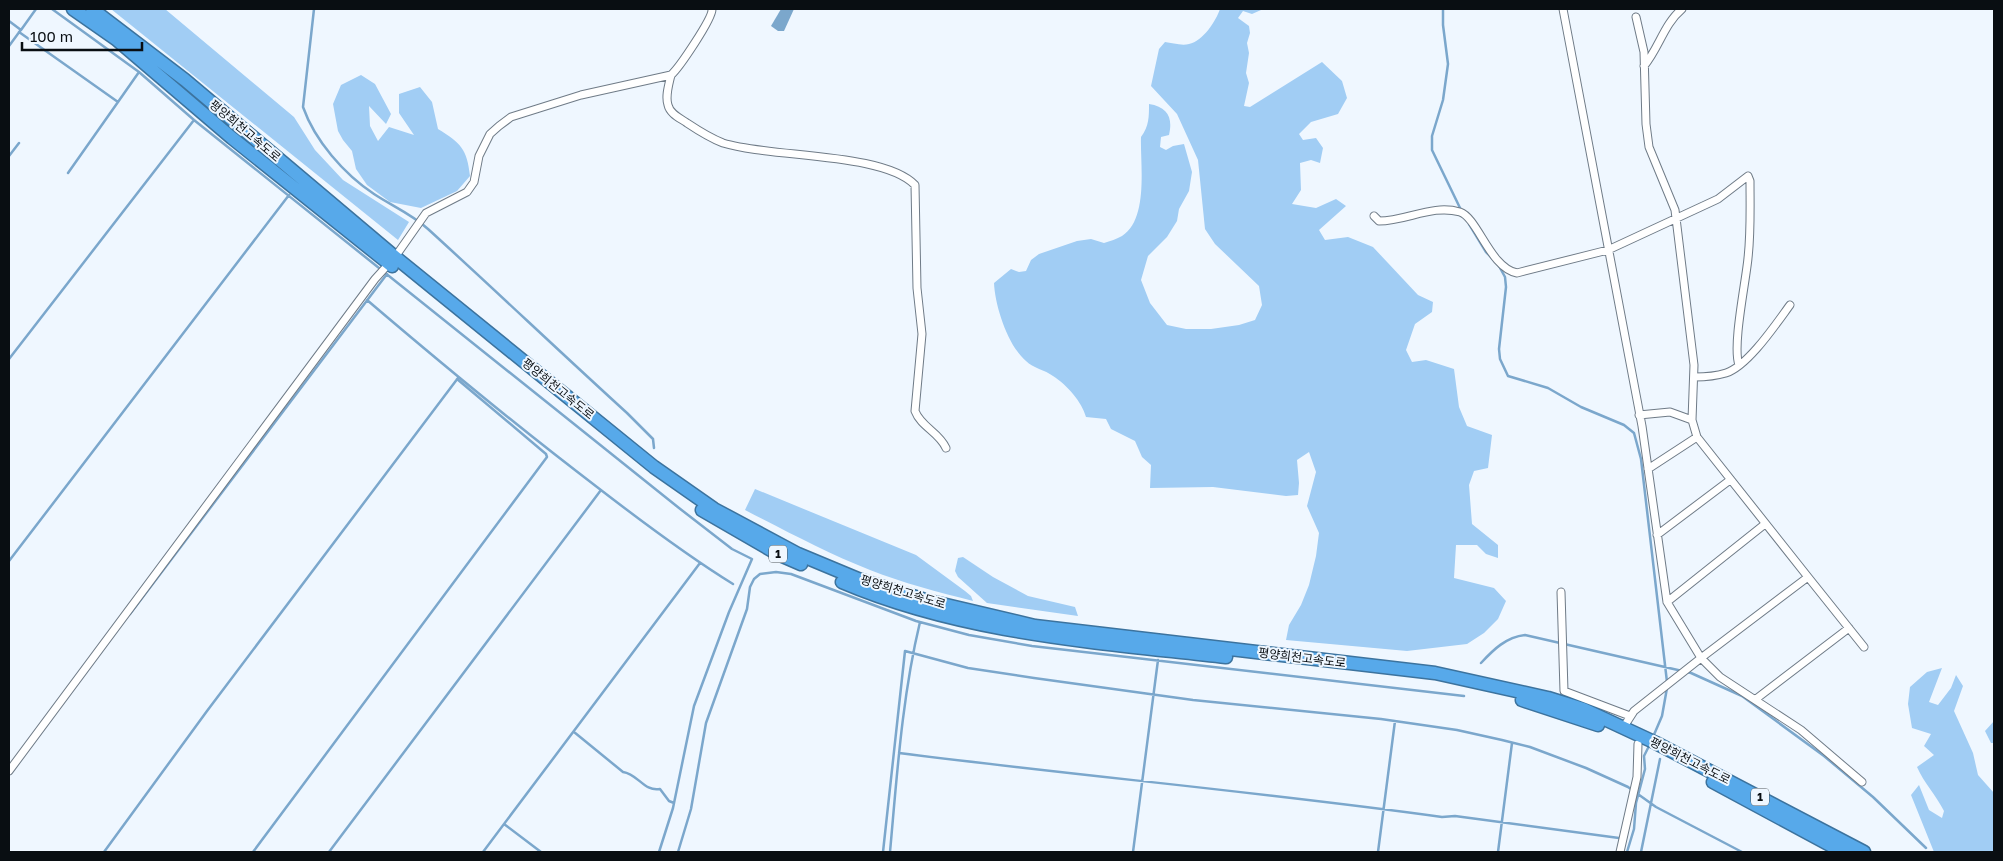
<svg xmlns="http://www.w3.org/2000/svg" width="2003" height="861" font-family="'Golos Text','Noto Sans KR',sans-serif">
  <style>
    .forest { fill: #a1cdf4 }
    .water { fill: #7ba7cc }
    .lines { fill: none; stroke-linecap: round; stroke-linejoin: round }
    .stream { stroke: #7ba7cc; stroke-width: 2.5 }
    .street-casing { stroke: #6f7b87; stroke-width: 9 }
    .highway-casing { stroke: #3c739e; stroke-width: 15 }
    .street { stroke: #fff; stroke-width: 7 }
    .highway { stroke: #57a9ea; stroke-width: 12 }
    .labels { text-anchor: middle; stroke-width: 4; stroke-linejoin: round; paint-order: stroke }
    .shield { fill: #eff7ff; stroke: #4e5459; stroke-width: 1 }
    .shield-label { font-size: 11px; font-weight: bold; fill: #090e12 }
    .street-label { font-size: 12px; fill: #090e12; stroke: #eff7ff }
  </style>
  <rect width="100%" height="100%" fill="#eff7ff"/>
  <path class="forest" d="M111,9H165L294,117L315,150L343,180L409,222L398,240Z
    M1220,9L1261,10L1252,14L1243,11L1238,18L1249,26L1250,33L1247,43L1249,53L1246,73L1249,83L1244,106L1250,107L1322,62L1342,81L1347,98L1338,114L1311,122L1299,134L1303,140L1316,138L1323,148L1320,163L1311,160L1300,163L1301,190L1292,204L1316,208L1336,199L1346,206L1319,230L1325,240L1348,237L1373,247L1418,295L1433,302L1432,312L1415,324L1406,350L1412,362L1426,360L1454,369L1459,407L1467,426L1492,435L1488,468L1474,471L1469,485L1472,524L1498,545V558L1486,554L1477,545H1456L1454,578L1494,588L1506,601L1498,619L1484,633L1467,644L1407,651L1286,640L1289,625L1301,605L1309,585L1316,556L1319,533L1307,506L1316,472L1309,452L1297,460L1299,483L1298,495L1286,496L1213,487L1150,488L1151,465L1142,457L1135,441L1111,429L1106,419L1086,417C1082,402 1067,385 1053,376C1045,370 1033,368 1026,361C1008,346 995,306 994,283L1011,269L1019,272L1026,271L1031,260L1039,254L1077,241L1091,239L1104,243C1110,241 1117,239 1122,236C1149,219 1140,163 1141,137C1149,126 1149,117 1149,104C1168,107 1173,118 1169,135L1161,137L1160,147L1166,150L1173,146L1184,144L1192,172L1189,191L1179,209L1177,221L1167,237L1148,256L1141,280L1150,303L1167,325L1186,329H1211L1239,325L1255,320L1262,305L1259,286L1215,244L1205,229L1198,160L1177,114L1151,86L1159,49L1165,42C1172,43 1182,46 1189,44C1203,41 1216,21 1220,9Z
    M361,75L375,84L391,114L386,124L369,106L370,126L378,141L389,127L414,135L399,113V94L420,87L432,102L438,129C461,143 467,149 470,176L457,191L421,208L390,202L367,185L356,169L352,151L343,140L338,131L333,104L341,85Z
    M755,489L916,555L965,591L971,596L973,601C938,592 903,583 870,570C827,553 786,531 745,510Z
    M963,557L993,577L1028,596L1075,607L1078,616L987,603L958,577L955,571L958,558Z
    M1942,668L1929,702L1938,705L1951,688L1956,675L1963,686L1954,711L1973,753L1978,775L1994,793V852H1934L1911,795L1919,785L1929,810L1942,818L1944,811C1936,795 1924,783 1917,767L1934,755L1924,746L1931,734L1912,728L1908,704L1910,687L1927,672Z
    M1994,721V743H1991L1985,731Z"/>
  <path class="water" d="M781,9H794L784,31H778L771,26Z"/>
  <g class="lines">
    <path class="stream" d="M52,9L139,72L194,120L679,508L732,549L752,559L729,612L694,706L673,808L659,852
      M314,9L303,107C315,141 344,174 374,194C392,206 412,214 428,229C495,290 560,352 627,413L653,439L654,448
      M1443,9V25L1448,64L1443,100L1432,136V150L1461,210
      M9,21L21,30L36,9
      M19,32L118,102L139,72
      M9,46L20,31
      M9,156L19,143
      M68,173L118,102
      M1469,224L1486,252L1494,260
      M1499,266L1505,277L1506,287L1499,349L1500,359L1508,376L1548,388L1581,407L1624,425L1634,433L1641,459L1667,682
      M367,300C442,364 518,427 597,487C641,521 686,555 733,584
      M9,359L194,120
      M9,561L289,195
      M130,614L387,274
      M1481,663C1493,650 1506,637 1525,635L1691,673L1742,696L1824,756L1873,797L1926,848
      M574,732L623,772C638,774 644,792 660,789L669,801L674,803
      M1653,737L1662,716L1667,688
      M899,753C1080,776 1262,792 1442,817L1455,816L1619,838
      M504,824L541,852
      M104,852L207,711L458,378
      M253,852L547,457L546,454L457,379
      M329,852L601,490
      M483,852L700,563
      M678,852L691,809L706,723L747,609L750,587L754,579L760,574L776,572L791,574L916,621L969,635L1032,646L1464,696
      M883,852L905,651L968,668L1034,678L1193,700L1381,719L1457,730L1502,740L1530,747L1586,768L1628,787L1656,807L1742,852
      M890,852C897,775 902,697 920,622
      M1133,852L1158,660
      M1378,852L1395,721
      M1498,852L1512,743
      M1627,852L1634,829L1636,803L1645,769L1644,756L1650,744
      M1641,852L1660,759"/>
    <g class="street-casing">
      <path id="street" d="M1563,9L1642,426L1667,602L1701,658L1634,711L1623,728
        M1636,17L1644,52L1646,124L1649,147L1675,210L1694,365L1692,420
        M1644,66C1659,48 1664,24 1682,9
        M671,75C669,84 665,96 668,105C670,114 680,118 687,123C699,131 710,138 723,143C771,158 883,152 915,185L917,288L922,334L915,411C921,427 939,432 946,448
        M1374,216L1379,221C1407,221 1432,204 1460,212C1478,218 1490,268 1517,273L1608,250L1718,199L1748,176L1750,181C1750,206 1751,232 1748,258C1746,281 1732,346 1739,365
        M1695,377C1705,377 1716,376 1726,373C1748,366 1776,324 1790,305
        M1639,415L1670,412L1692,420L1697,437L1808,577L1701,658L1720,677L1801,730L1862,782
        M1648,469L1697,437
        M1657,535L1730,480
        M1808,577L1864,647
        M1561,592L1564,691L1630,716
        M1667,602L1765,524
        M1756,699L1849,628
        M9,771L375,279L395,257L426,213L467,192L474,182L479,156L490,134L499,126L511,117L581,95L671,75C679,68 713,18 712,9
        M1620,852L1637,777L1638,744"/>
    </g>
    <g class="highway-casing">
      <path id="highway" d="M73,9L116,39L232,138L392,266
        M92,9L185,80L395,257L654,467L714,509L798,554L858,579L925,600L1035,626L1435,673L1548,698L1583,709L1656,743L1864,852
        M702,510L778,554L801,564
        M842,582C964,634 1096,642 1226,657
        M1522,700L1598,725
        M1713,782L1843,852"/>
    </g>
    <use href="#street" class="street"/>
    <use href="#highway" class="highway"/>
  </g>
  <g class="labels">
    <g class="shield">
      <rect x="769" y="545.5" width="18" height="17" rx="4"/>
      <rect x="1751" y="788.5" width="18" height="17" rx="4"/>
    </g>
    <g class="shield-label">
      <text x="778" y="558">1</text>
      <text x="1760" y="801">1</text>
    </g>
    <g class="street-label">
      <text transform="translate(245 131) rotate(40)" y="4">평양희천고속도로</text>
      <text transform="translate(558 389) rotate(39)" y="4">평양희천고속도로</text>
      <text transform="translate(903 592) rotate(17)" y="4">평양희천고속도로</text>
      <text transform="translate(1302 658) rotate(7)" y="4">평양희천고속도로</text>
      <text transform="translate(1690 761) rotate(27)" y="4">평양희천고속도로</text>
    </g>
  </g>
  <rect width="2003" height="861" fill="none" stroke="#090e12" stroke-width="20"/>
  <path d="M22 42v8h120v-8" fill="none" stroke="#090e12" stroke-width="2.5"/>
  <text x="30" y="42" font-size="15" fill="#090e12" stroke="#eff7ff" stroke-width="4" paint-order="stroke">100 m</text>
</svg>
